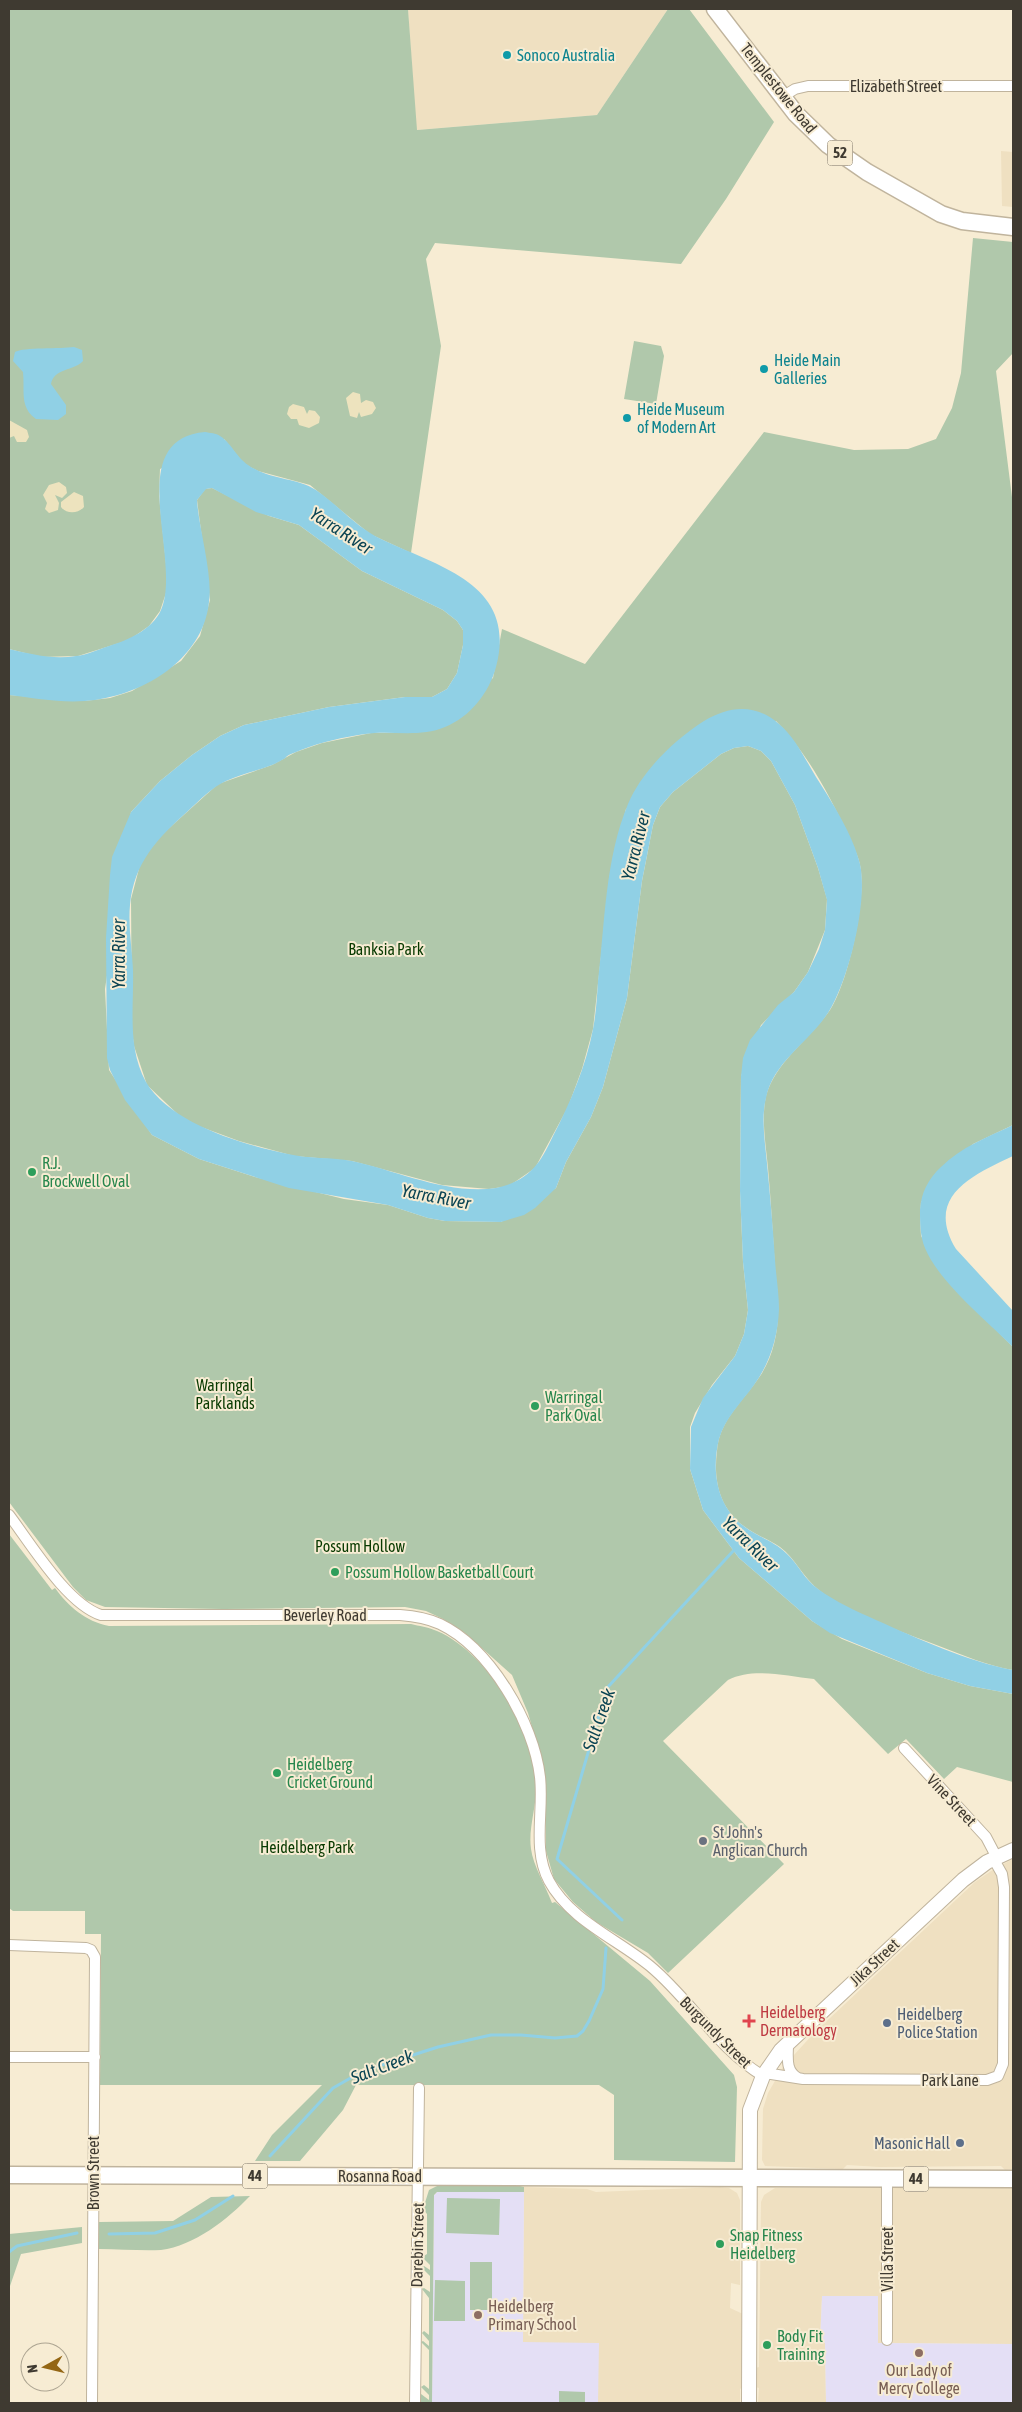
<svg xmlns="http://www.w3.org/2000/svg" width="1022" height="2412" font-family="'Asap Condensed',sans-serif">
  <style>
    .built { fill: #efe0c1 }
    .education { fill: #e4dff5 }
    .green { fill: #b0c8ab }
    .sand { fill: #ede3be }
    .water { fill: #90d0e5 }
    .lines { fill: none; stroke-linecap: round; stroke-linejoin: round }
    .stream { stroke: #90d0e5; stroke-width: 3 }
    .minor-casing { stroke: #c0b49d; stroke-width: 12 }
    .secondary-casing { stroke: #c0b49d; stroke-width: 16 }
    .primary-casing { stroke: #c0b49d; stroke-width: 19 }
    .trunk-casing { stroke: #c0b49d; stroke-width: 19 }
    .minor { stroke: #fff; stroke-width: 10 }
    .secondary { stroke: #fff; stroke-width: 14 }
    .primary { stroke: #fff; stroke-width: 16 }
    .trunk { stroke: #fff; stroke-width: 16 }
    .culture-dot { fill: #0f9aa8; stroke: #f7ecd3; stroke-width: 2 }
    .leisure-dot { fill: #2e9e5b; stroke: #f7ecd3; stroke-width: 2 }
    .worship-dot { fill: #6b7280; stroke: #f7ecd3; stroke-width: 2 }
    .health-dot { fill: #e0444e; stroke: #f7ecd3; stroke-width: 2 }
    .service-dot { fill: #5c6f8a; stroke: #f7ecd3; stroke-width: 2 }
    .education-dot { fill: #8d6e63; stroke: #f7ecd3; stroke-width: 2 }
    .labels { text-anchor: middle; stroke-width: 4; stroke-linejoin: round; paint-order: stroke }
    .shield { fill: #f7ecd3; stroke: #766f62; stroke-width: 1 }
    .shield-label { font-size: 15px; font-weight: bold; fill: #3f3a31 }
    .culture-label { font-size: 16px; fill: #0d838f; stroke: #f7ecd3; text-anchor: start }
    .street-label { font-size: 16px; fill: #3f3a31; stroke: #f7ecd3 }
    .park-label { font-size: 16px; fill: #083a00; stroke: #f7ecd3 }
    .leisure-label { font-size: 16px; fill: #27864d; stroke: #f7ecd3; text-anchor: start }
    .worship-label { font-size: 16px; fill: #5b616d; stroke: #f7ecd3; text-anchor: start }
    .health-label { font-size: 16px; fill: #be3a42; stroke: #f7ecd3; text-anchor: start }
    .service-label { font-size: 16px; fill: #4e5e75; stroke: #f7ecd3; text-anchor: start }
    .education-label { font-size: 16px; fill: #785e54; stroke: #f7ecd3; text-anchor: start }
    .water-label { font-size: 18px; font-style: italic; fill: #0b4453; stroke: #f7ecd3 }
  </style>
  <rect width="100%" height="100%" fill="#f7ecd3"/>
  <path class="built" d="M408,9H668L597,115L416,130Z
    M1001,151L1013,152V207L1002,206Z
    M1013,1859V2169L1005,2170L1001,2166L879,2167L847,2165L843,2169L765,2166L762,2160L763,2109L768,2093L783,2067L814,2033L975,1882L994,1869Z
    M524,2187L587,2189L596,2192L720,2187L729,2188L737,2193L740,2200V2285L731,2283L730,2308L743,2314L744,2386L740,2389V2403H598V2343H523Z
    M775,2188H1013V2344L878,2343L822,2297L820,2342H825L826,2403H758L759,2388L755,2387V2368L759,2367L761,2202L764,2195Z"/>
  <path class="education" d="M437,2192H524L523,2342L599,2343L598,2403H432L434,2195Z
    M822,2296H878V2343L1013,2344V2403H826L825,2343L820,2342Z"/>
  <path class="green" d="M9,9H408L417,130L597,115L668,9H689L774,122L726,199L681,264L435,243L426,259L441,346L411,553L370,534L310,485L258,471L244,464L224,439L160,469L159,496L167,573L166,593L160,611L149,626L129,640L78,656L41,657L9,649Z
    M973,238L1013,242V353L996,371L1013,505V1125L973,1144L921,1202L920,1218L921,1236L952,1286L1013,1347V1670C988,1666 963,1655 939,1646C902,1632 851,1614 820,1591C803,1578 796,1559 780,1547C770,1540 758,1536 748,1529C720,1511 713,1482 717,1451C719,1421 742,1402 758,1379C772,1360 778,1335 778,1311C779,1298 776,1283 775,1269C773,1236 771,1202 768,1168C766,1145 761,1119 766,1096C776,1061 810,1039 830,1010C848,982 865,905 861,871C860,859 854,848 849,837C830,796 808,754 776,721L626,809L610,874L593,1029L582,1069L568,1107L535,1168L509,1186L489,1189L442,1185L352,1161L294,1156L239,1141L185,1121L147,1085L134,1046L132,1031L131,899L141,861L156,840L218,784L272,765L296,752L322,743L371,733H416L493,678L502,629L585,664L764,432L854,450L908,449L936,439L952,408L961,373Z
    M634,341L661,346L664,356L656,404L624,399Z
    M212,488L269,516L299,525L362,571L443,610L457,621L463,630V645L457,673L447,689L432,697H405L329,707L244,725L220,736L192,755L160,781L131,812L105,989L109,1070L152,1135L199,1159L255,1177L344,1199L388,1205L428,1218L445,1221L501,1222L556,1188L566,1162L591,1117L603,1087L627,998L642,881L653,825L660,807L673,792L721,754L734,748L748,746L761,751L771,761L795,805L818,868L827,899L825,930L808,972L794,992L761,1025L741,1076L740,1191L743,1262L748,1310L744,1334L735,1356L712,1385L695,1413L690,1427V1469L703,1510L739,1558L812,1621L842,1639L927,1673L970,1686L1013,1694V1782L957,1767L944,1779L906,1739L888,1754L814,1679C786,1676 753,1667 728,1680L663,1741L784,1864L668,1973L648,1953L596,1922L573,1902L554,1879L546,1851L545,1790L542,1761L528,1713L512,1675L465,1633L443,1619L426,1611L405,1607L223,1609L105,1607L86,1600L73,1587L9,1502V695L84,701L110,698L132,691L181,661L200,636L210,600L197,500L205,489Z
    M9,1534L52,1590L55,1588C69,1607 85,1621 109,1626L411,1624C419,1626 428,1627 437,1631C487,1652 535,1731 536,1785C537,1806 528,1828 531,1849C533,1865 546,1887 552,1903L555,1902L650,1981L734,2075L737,2087L735,2162L614,2160V2095L599,2085H356L343,2110L300,2161H255L272,2135L322,2085H100L101,1934H85V1911H13L9,1908Z
    M437,2186H520L524,2187V2192H437L434,2195L432,2403H421V2394L429,2400V2395L421,2387L424,2385L429,2389V2350L421,2342L423,2341L429,2346V2341L422,2333L424,2331L429,2335V2298L422,2289L424,2288L430,2292V2276L422,2268L424,2266L430,2270V2265L422,2257L427,2254V2214L423,2209L429,2190Z
    M250,2196C228,2219 194,2246 161,2250C141,2251 120,2249 99,2249V2222L173,2221L211,2197Z
    M447,2198L500,2199L499,2235L446,2233Z
    M82,2227V2243L21,2254L9,2289V2234Z
    M470,2262H492V2310H470Z
    M435,2280L465,2281V2321H434Z
    M559,2391L585,2392V2403H559Z"/>
  <path class="sand" d="M353,392L360,394L361,403L366,400L373,402L376,408L372,414L361,417L359,412L357,418L350,416L346,398Z
    M293,404L304,407L307,414L309,410L315,411L320,417L319,423L309,428L299,425L297,419H291L287,414L289,407Z
    M9,420L27,430L29,437L26,442H17L14,436L9,438Z
    M59,482L66,487L67,493L62,498L55,495L59,503L58,510L49,513L45,509L47,503L43,495L49,485Z
    M74,492L83,496L84,507C78,514 66,514 61,507V502Z"/>
  <path class="water" d="M74,347L82,350L83,361C74,371 54,368 51,384L66,405V414L58,420L36,419C19,407 25,391 23,372L13,361L15,352C23,347 61,349 74,347Z
    M205,432C210,433 216,433 220,436C233,444 237,461 255,469C275,480 297,478 316,490C339,506 356,527 381,539C439,567 518,584 496,667C489,693 470,717 445,727C419,738 391,730 365,734C344,737 321,742 301,750C275,760 298,753 272,765C257,771 241,774 226,781C211,788 200,800 188,811C158,838 134,862 130,905C128,926 132,948 133,970C134,1007 127,1048 146,1082C170,1123 243,1145 288,1154C309,1159 331,1157 352,1161C398,1171 448,1195 496,1188C512,1185 527,1177 537,1164C542,1159 550,1142 553,1136C570,1103 586,1066 593,1029C596,1014 597,997 598,981C605,923 605,859 628,804C642,771 674,740 704,721C729,706 755,703 779,724C795,737 805,759 816,777C832,802 853,835 860,864C868,900 850,973 832,1006C814,1040 774,1059 766,1098C761,1118 765,1142 767,1163C770,1195 773,1228 775,1260C776,1276 779,1293 779,1309C778,1337 770,1363 754,1385C741,1403 725,1418 719,1439C711,1472 717,1507 745,1527C758,1537 774,1541 786,1553C799,1565 804,1579 818,1589C836,1602 856,1611 876,1620C919,1639 966,1661 1013,1670V1694L970,1686L927,1673L830,1633L812,1621L739,1558L703,1510L690,1469L691,1427L703,1398L735,1356L744,1334L748,1310L743,1262L740,1191L741,1076L743,1058L750,1040L778,1005L794,992L808,972L819,949L825,930L827,900L818,868L795,805L771,761L761,751L748,746L734,748L721,754L673,792L660,807L653,825L642,881L627,998L603,1087L591,1117L566,1162L556,1188L535,1208L524,1215L501,1222L445,1221L428,1218L388,1205L289,1188L199,1159L152,1135L125,1100L110,1070L107,1058L106,938L110,875L112,857L131,812L160,781L192,755L220,736L244,725L329,707L405,697H432L447,689L457,673L463,645V630L457,621L443,610L362,571L299,525L256,512L212,488L206,489L197,500C199,530 213,575 209,602C203,661 140,697 85,701C60,703 34,698 9,695V649C31,654 53,660 76,656C87,655 99,649 109,646C128,640 152,630 161,610C183,560 121,439 205,432Z
    M1013,1125V1156C973,1175 924,1196 956,1249L1013,1311V1347C988,1322 938,1281 925,1248C920,1236 920,1223 920,1210C921,1193 928,1179 941,1167C961,1147 988,1137 1013,1125Z"/>
  <g class="lines">
    <path class="stream" d="M622,1920L557,1859L607,1688L735,1549
      M270,2156L333,2088L363,2071L438,2047L491,2035H521L555,2038L577,2036L583,2031L589,2021L603,1989L606,1948
      M109,2234L155,2233L195,2220L233,2196
      M9,2252L17,2246L77,2233"/>
    <g class="minor-casing">
      <path id="minor" d="M782,97L795,89L808,86H1013
        M9,1515C31,1544 67,1604 101,1615H400C414,1616 427,1618 440,1624C490,1648 534,1723 540,1777C544,1811 532,1849 549,1881C570,1920 617,1939 650,1966C690,1999 718,2049 763,2076
        M904,1748L986,1837L996,1856
        M9,1945L86,1948L91,1950L95,1957L92,2403
        M788,2044C788,2057 785,2071 798,2078
        M9,2057H95
        M765,2073L803,2079L987,2080L998,2076L1003,2064L1004,1887L1002,1874L993,1858
        M887,2178V2340
        M415,2403L419,2088"/>
    </g>
    <g class="secondary-casing">
      <path id="secondary" d="M749,2403L750,2110L763,2076L781,2050L963,1880L987,1862L1013,1850"/>
    </g>
    <g class="primary-casing">
      <path id="primary" d="M715,9L796,114L828,145L867,172L941,214L962,221L1013,227"/>
    </g>
    <g class="trunk-casing">
      <path id="trunk" d="M9,2175L1013,2179"/>
    </g>
    <use href="#minor" class="minor"/>
    <use href="#secondary" class="secondary"/>
    <use href="#primary" class="primary"/>
    <use href="#trunk" class="trunk"/>
  </g>
  <g class="culture-dot">
    <circle cx="507" cy="55" r="5"/>
    <circle cx="764" cy="369" r="5"/>
    <circle cx="627" cy="418" r="5"/>
  </g>
  <g class="leisure-dot">
    <circle cx="32" cy="1172" r="5"/>
    <circle cx="535" cy="1406" r="5"/>
    <circle cx="335" cy="1572" r="5"/>
    <circle cx="277" cy="1773" r="5"/>
    <circle cx="720" cy="2244" r="5"/>
    <circle cx="767" cy="2345" r="5"/>
  </g>
  <circle class="worship-dot" cx="703" cy="1841" r="5"/>
  <path class="health-dot" d="M746.5 2013.5h5v5h5v5h-5v5h-5v-5h-5v-5h5z"/>
  <g class="service-dot">
    <circle cx="887" cy="2023" r="5"/>
    <circle cx="960" cy="2143" r="5"/>
  </g>
  <g class="education-dot">
    <circle cx="478" cy="2315" r="5"/>
    <circle cx="919" cy="2353" r="5"/>
  </g>
  <g class="labels">
    <g class="shield">
      <rect x="827.5" y="140.5" width="25" height="25" rx="4"/>
      <rect x="242.5" y="2163.5" width="25" height="25" rx="4"/>
      <rect x="903.5" y="2166.5" width="25" height="25" rx="4"/>
    </g>
    <g class="shield-label">
      <text x="840" y="158">52</text>
      <text x="255" y="2181">44</text>
      <text x="916" y="2184">44</text>
    </g>
    <g class="culture-label">
      <text x="517" y="61">Sonoco Australia</text>
      <text x="774" y="366">Heide Main<tspan x="774" dy="18">Galleries</tspan></text>
      <text x="637" y="415">Heide Museum<tspan x="637" dy="18">of Modern Art</tspan></text>
    </g>
    <g class="street-label">
      <text x="896" y="92">Elizabeth Street</text>
      <text transform="translate(779 88) rotate(51)" y="6">Templestowe Road</text>
      <text x="325" y="1621">Beverley Road</text>
      <text transform="translate(952 1800) rotate(47)" y="6">Vine Street</text>
      <text transform="translate(874 1962) rotate(-43)" y="6">Jika Street</text>
      <text transform="translate(716 2032) rotate(45)" y="6">Burgundy Street</text>
      <text x="950" y="2086">Park Lane</text>
      <text transform="translate(93 2173) rotate(-90)" y="6">Brown Street</text>
      <text x="380" y="2182">Rosanna Road</text>
      <text transform="translate(417 2245) rotate(-89)" y="6">Darebin Street</text>
      <text transform="translate(887 2259) rotate(-90)" y="6">Villa Street</text>
    </g>
    <g class="park-label">
      <text x="386" y="955">Banksia Park</text>
      <text x="225" y="1391">Warringal<tspan x="225" dy="18">Parklands</tspan></text>
      <text x="360" y="1552">Possum Hollow</text>
      <text x="307" y="1853">Heidelberg Park</text>
    </g>
    <g class="leisure-label">
      <text x="42" y="1169">R.J.<tspan x="42" dy="18">Brockwell Oval</tspan></text>
      <text x="545" y="1403">Warringal<tspan x="545" dy="18">Park Oval</tspan></text>
      <text x="345" y="1578">Possum Hollow Basketball Court</text>
      <text x="287" y="1770">Heidelberg<tspan x="287" dy="18">Cricket Ground</tspan></text>
      <text x="730" y="2241">Snap Fitness<tspan x="730" dy="18">Heidelberg</tspan></text>
      <text x="777" y="2342">Body Fit<tspan x="777" dy="18">Training</tspan></text>
    </g>
    <g class="worship-label">
      <text x="713" y="1838">St John's<tspan x="713" dy="18">Anglican Church</tspan></text>
    </g>
    <g class="health-label">
      <text x="760" y="2018">Heidelberg<tspan x="760" dy="18">Dermatology</tspan></text>
    </g>
    <g class="service-label">
      <text x="897" y="2020">Heidelberg<tspan x="897" dy="18">Police Station</tspan></text>
      <text x="950" y="2149" text-anchor="end">Masonic Hall</text>
    </g>
    <g class="education-label">
      <text x="488" y="2312">Heidelberg<tspan x="488" dy="18">Primary School</tspan></text>
      <text x="919" y="2376" text-anchor="middle">Our Lady of<tspan x="919" dy="18">Mercy College</tspan></text>
    </g>
    <g class="water-label">
      <text transform="translate(341 531) rotate(33)" y="6">Yarra River</text>
      <text transform="translate(636 846) rotate(-76)" y="6">Yarra River</text>
      <text transform="translate(119 954) rotate(-90)" y="6">Yarra River</text>
      <text transform="translate(436 1197) rotate(11)" y="6">Yarra River</text>
      <text transform="translate(750 1544) rotate(44)" y="6">Yarra River</text>
      <text transform="translate(599 1720) rotate(-71)" y="6">Salt Creek</text>
      <text transform="translate(382 2067) rotate(-21)" y="6">Salt Creek</text>
    </g>
  </g>
  <rect width="1022" height="2412" fill="none" stroke="#3f3a31" stroke-width="20"/>
  <g transform="translate(45 2367) rotate(262)"><circle r="24" fill="#f7ecd3" stroke="#ada592"/>
  <path d="M0-4L9 19L0 12L-9 19Z" fill="#946614"/>
  <text y="-8" font-size="14" font-weight="bold" text-anchor="middle" fill="#3f3a31">N</text>
  </g>
</svg>
